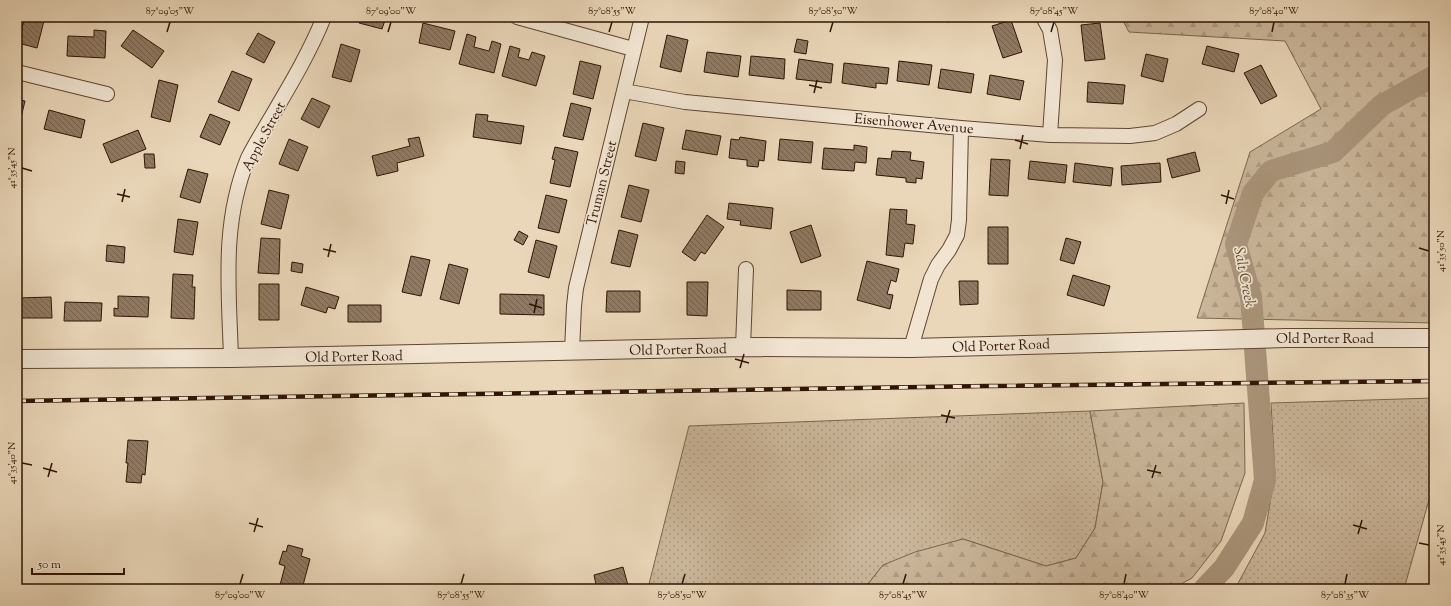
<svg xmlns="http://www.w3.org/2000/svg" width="1451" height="606" font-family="'Sorts Mill Goudy',serif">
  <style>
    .grass { fill: url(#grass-dots); stroke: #7c654e }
    .forest { fill: url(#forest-firs); stroke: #7c654e }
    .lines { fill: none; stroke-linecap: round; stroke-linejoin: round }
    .river { stroke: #aa957b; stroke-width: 22 }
    .building { fill: url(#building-back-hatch); stroke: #2f1403 }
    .minor-casing { stroke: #5e4530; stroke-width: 16 }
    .tertiary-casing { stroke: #5e4530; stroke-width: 20 }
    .minor { stroke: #f1e5d2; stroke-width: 14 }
    .tertiary { stroke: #f1e5d2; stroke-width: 18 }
    .rail-casing { stroke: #2f1403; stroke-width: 4.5 }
    .rail { stroke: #f1e5d2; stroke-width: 3; stroke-dasharray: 9; stroke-linecap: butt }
    .ticks { fill: none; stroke: #2f1403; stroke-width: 1.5 }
    .labels { text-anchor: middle; stroke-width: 3.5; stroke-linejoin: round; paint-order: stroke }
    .street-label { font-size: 14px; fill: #2f1403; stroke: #f1e5d2 }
    .water-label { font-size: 15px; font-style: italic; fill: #604833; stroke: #f1e5d2 }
    .neatline { fill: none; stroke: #2f1403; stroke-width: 1.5 }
    .ticks-label { font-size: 10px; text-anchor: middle; fill: #2f1403 }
  </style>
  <defs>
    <pattern id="grass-dots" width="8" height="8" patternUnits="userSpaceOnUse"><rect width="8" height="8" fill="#cab69a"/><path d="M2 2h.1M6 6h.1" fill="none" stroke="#ae9c83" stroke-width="1.8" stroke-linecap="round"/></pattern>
    <pattern id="forest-firs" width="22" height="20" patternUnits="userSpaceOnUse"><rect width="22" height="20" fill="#cab69a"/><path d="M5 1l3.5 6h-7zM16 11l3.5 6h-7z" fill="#ae9c83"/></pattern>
    <pattern id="building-back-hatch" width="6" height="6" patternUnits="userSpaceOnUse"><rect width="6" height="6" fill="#907962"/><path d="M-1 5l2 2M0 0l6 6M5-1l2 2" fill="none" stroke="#76624f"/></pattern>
  </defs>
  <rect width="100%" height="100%" fill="#ead7b9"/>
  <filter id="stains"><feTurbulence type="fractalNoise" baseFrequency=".005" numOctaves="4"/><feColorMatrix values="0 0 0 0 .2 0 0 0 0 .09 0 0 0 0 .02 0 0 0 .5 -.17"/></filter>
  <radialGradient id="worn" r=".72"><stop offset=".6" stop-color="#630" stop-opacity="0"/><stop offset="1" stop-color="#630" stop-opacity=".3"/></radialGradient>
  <path class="grass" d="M1434,398V482L1404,589H1235L1265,533L1275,473L1271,403Z
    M1090,411L1103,482L1095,528L1076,558L1046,566L963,539L883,565L864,589H705L649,584L689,426Z"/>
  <path class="forest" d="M1121,17H1434V323L1197,318L1250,152L1321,109L1285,41L1129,32Z
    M1244,403L1245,473L1221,541L1192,578L1172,589H864L883,565L915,552L963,539L1046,566L1076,558L1095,528L1103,482L1090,411Z
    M649,584L705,589H648Z"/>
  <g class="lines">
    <path class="river" d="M1204,589L1224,568L1253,523L1265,480L1251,297L1236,244L1253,193L1271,171L1333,152L1382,105L1434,76"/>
  </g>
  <path class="building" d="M25,17H45L37,48L18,43Z
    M361,17H386L382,29L359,23Z
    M750,17H764L763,22L749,20Z
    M947,17H971L948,22Z
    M1011,20L1022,52L1003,58L992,26Z
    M423,23L455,31L450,50L419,43Z
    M1100,23L1105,59L1085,61L1081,25Z
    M94,30L106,31L105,58L67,56L68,36L94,37Z
    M133,30L164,51L152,68L121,46Z
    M258,33L275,42L264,63L246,54Z
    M467,34L476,37L474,47L489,51L492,41L501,44L494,73L459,64Z
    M667,35L688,40L681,72L660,67Z
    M797,39L808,41L806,54L794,52Z
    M341,44L360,50L351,82L332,77Z
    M510,46L520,49L518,57L529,60L532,52L545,56L536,86L502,76Z
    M1207,46L1239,54L1234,72L1202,64Z
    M707,52L741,56L738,77L704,72Z
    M1146,54L1168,59L1163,82L1141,76Z
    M751,56L785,59L784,79L749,75Z
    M799,59L833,64L831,83L796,79Z
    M580,61L601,66L593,99L573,94Z
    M899,61L932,65L929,85L897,81Z
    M844,63L889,68L887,84L876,83V88L842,83Z
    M1261,65L1277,96L1261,104L1244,73Z
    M941,69L974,74L971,93L938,88Z
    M232,71L252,79L239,111L218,102Z
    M990,75L1024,81L1020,100L987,94Z
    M159,80L178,85L170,122L151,117Z
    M1088,82L1125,85L1123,104L1087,102Z
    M312,98L330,106L319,128L301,119Z
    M17,99L25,101L17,134Z
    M571,103L591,108L583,140L563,136Z
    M49,110L85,120L81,138L44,129Z
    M210,114L230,122L220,145L200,137Z
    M476,114L488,115L487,121L524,126L521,144L473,137Z
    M643,123L664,128L656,161L635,156Z
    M138,130L146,149L111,163L103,144Z
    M686,130L721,136L717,155L682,149Z
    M419,137L424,156L397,163L398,171L377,176L372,156L410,146L408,139Z
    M740,137L766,141L764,161L759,160L758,167L747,166V160L729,158L731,139L739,140Z
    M289,139L308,147L298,171L279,164Z
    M780,139L813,142L811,163L778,160Z
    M854,145L867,147L866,163L855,162L854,171L822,169L824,148L854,150Z
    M555,147L578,152L570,187L550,183L555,160L552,159Z
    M892,151L911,152L910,160L924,162L922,179L916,178V183L906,182V178L876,175L878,158L891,159Z
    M1195,152L1200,171L1172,178L1167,159Z
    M144,154H154L155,168H145Z
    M991,159L1010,160L1008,196L989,195Z
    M676,161L685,162L684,174L675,173Z
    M1030,161L1067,165L1065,183L1028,179Z
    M1075,163L1113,168L1111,186L1073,182Z
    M1160,163L1161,182L1122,185L1121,166Z
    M188,169L208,174L200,203L180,197Z
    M629,185L649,190L641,222L621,217Z
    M269,190L289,195L281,229L261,224Z
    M546,195L567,200L559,233L538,228Z
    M729,203L773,208L771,229L740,225L741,221L727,219Z
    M890,209L907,210L906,224L915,225L913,244L905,243L903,257L886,255Z
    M707,215L724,227L705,254L701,252L695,261L682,252Z
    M178,219L198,222L193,255L174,252Z
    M811,225L821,256L801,263L790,232Z
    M988,227H1008V264H988Z
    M619,230L638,235L630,267L611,263Z
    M519,231L528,236L523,245L514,240Z
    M261,238L280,239L279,274L258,273Z
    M1066,238L1081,242L1074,264L1060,260Z
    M536,240L557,246L549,278L528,272Z
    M107,245L125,247L124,263L106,261Z
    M411,256L430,260L421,296L402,292Z
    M867,261L899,269L896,282L891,280L887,294L893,295L890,309L857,300Z
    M292,262L303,264L302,273L291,271Z
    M449,264L468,269L459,304L440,299Z
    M173,274L193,275L192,287H195L194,319L171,318Z
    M1073,275L1110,286L1104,306L1067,295Z
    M959,281H978V304L960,305Z
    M687,282H708L707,316L687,315Z
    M259,284H279V320H259Z
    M306,287L339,297L335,309L328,307L326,313L301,305Z
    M787,290L821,291V310H787Z
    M607,291H640V312H606Z
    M500,294L544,295V315L500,314Z
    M118,296L149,297L148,317L114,316V308L118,309Z
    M51,297L52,318H17V298Z
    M65,302L102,303L101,321H64Z
    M348,305H381V322H348Z
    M128,440L148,441L145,475L142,474L141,483L126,482L128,463H126Z
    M288,545L303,549L301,556L310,559L302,589H279L285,566L279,564L283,551L286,552Z
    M623,567L629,589H604V588L597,589L594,575Z"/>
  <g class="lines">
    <g class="minor-casing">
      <path id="minor" d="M517,17L633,49
        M1043,17L1050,30L1055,60L1050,135
        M17,72L107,94
        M624,91L685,102L961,128L1050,135L1130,136L1155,133L1176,124L1199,109
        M743,347L746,269
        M911,348L931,279L938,265L949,250L957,235L959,220L961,128
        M572,351L574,306L576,288L642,17
        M231,358C229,289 221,224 248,158C254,146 262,133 269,121C289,87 309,54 324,17"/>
    </g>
    <g class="tertiary-casing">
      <path id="tertiary" d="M17,359L231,358L743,347L911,348L1286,338H1434"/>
    </g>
    <use href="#minor" class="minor"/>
    <use href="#tertiary" class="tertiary"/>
    <g class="rail-casing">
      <path id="rail" d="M17,401L988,386L1434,381"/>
    </g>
    <use href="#rail" class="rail"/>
  </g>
  <path class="ticks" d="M167,32L170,22M388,32L391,22M609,32L612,22M830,32L833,22M1051,32L1054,22M1272,32L1274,22M809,85L822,88M814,93L817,80M1015,140L1028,144M1020,149L1023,135M22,168L32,171M117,194L130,197M1221,195L1234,199M122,202L125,189M1226,204L1229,190M1419,248L1429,251M323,249L336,252M328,257L331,244M529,304L542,308M534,313L537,299M735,359L749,363M740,368L744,354M941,415L955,418M946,423L950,410M22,463L32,465M43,468L57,472M1147,470L1161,473M48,477L52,463M1152,478L1156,465M249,523L263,527M1353,525L1367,529M254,532L258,518M1358,534L1362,520M1419,543L1429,545M240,584L243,574M461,584L464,574M682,584L685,574M903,584L906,574M1124,584L1126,574M1345,584L1347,574"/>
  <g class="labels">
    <g class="street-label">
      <text transform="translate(914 123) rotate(5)" y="5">Eisenhower Avenue</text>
      <text transform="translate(263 136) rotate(-62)" y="5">Apple Street</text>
      <text transform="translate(601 183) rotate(-76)" y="5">Truman Street</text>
      <text x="1325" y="343">Old Porter Road</text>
      <text transform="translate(1001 345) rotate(-2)" y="5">Old Porter Road</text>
      <text transform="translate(678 349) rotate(-1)" y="5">Old Porter Road</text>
      <text transform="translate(354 356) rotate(-1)" y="5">Old Porter Road</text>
    </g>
    <g class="water-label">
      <text transform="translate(1245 277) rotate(79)" y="5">Salt Creek</text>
    </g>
  </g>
  <rect width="1451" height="606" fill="none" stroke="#ead7b9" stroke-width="44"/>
  <path d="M32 568v6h92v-6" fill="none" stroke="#2f1403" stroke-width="2"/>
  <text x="38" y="568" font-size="12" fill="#2f1403" stroke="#f1e5d2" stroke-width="3" paint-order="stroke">50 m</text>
  <rect x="22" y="22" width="1407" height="562" class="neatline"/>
  <g class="ticks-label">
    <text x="170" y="14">87°09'05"W</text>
    <text x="391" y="14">87°09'00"W</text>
    <text x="612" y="14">87°08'55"W</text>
    <text x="833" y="14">87°08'50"W</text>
    <text x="1054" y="14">87°08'45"W</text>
    <text x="1274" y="14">87°08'40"W</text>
    <text transform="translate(11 168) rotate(-90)" y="4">41°35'45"N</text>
    <text transform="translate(1440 251) rotate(-90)" y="4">41°35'50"N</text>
    <text transform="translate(11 463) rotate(-90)" y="4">41°35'40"N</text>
    <text transform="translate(1440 545) rotate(-90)" y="4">41°35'45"N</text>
    <text x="240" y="598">87°09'00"W</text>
    <text x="461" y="598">87°08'55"W</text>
    <text x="682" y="598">87°08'50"W</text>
    <text x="903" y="598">87°08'45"W</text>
    <text x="1124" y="598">87°08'40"W</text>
    <text x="1345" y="598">87°08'35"W</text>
  </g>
  <rect width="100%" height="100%" filter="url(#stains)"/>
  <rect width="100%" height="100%" fill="url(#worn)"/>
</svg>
